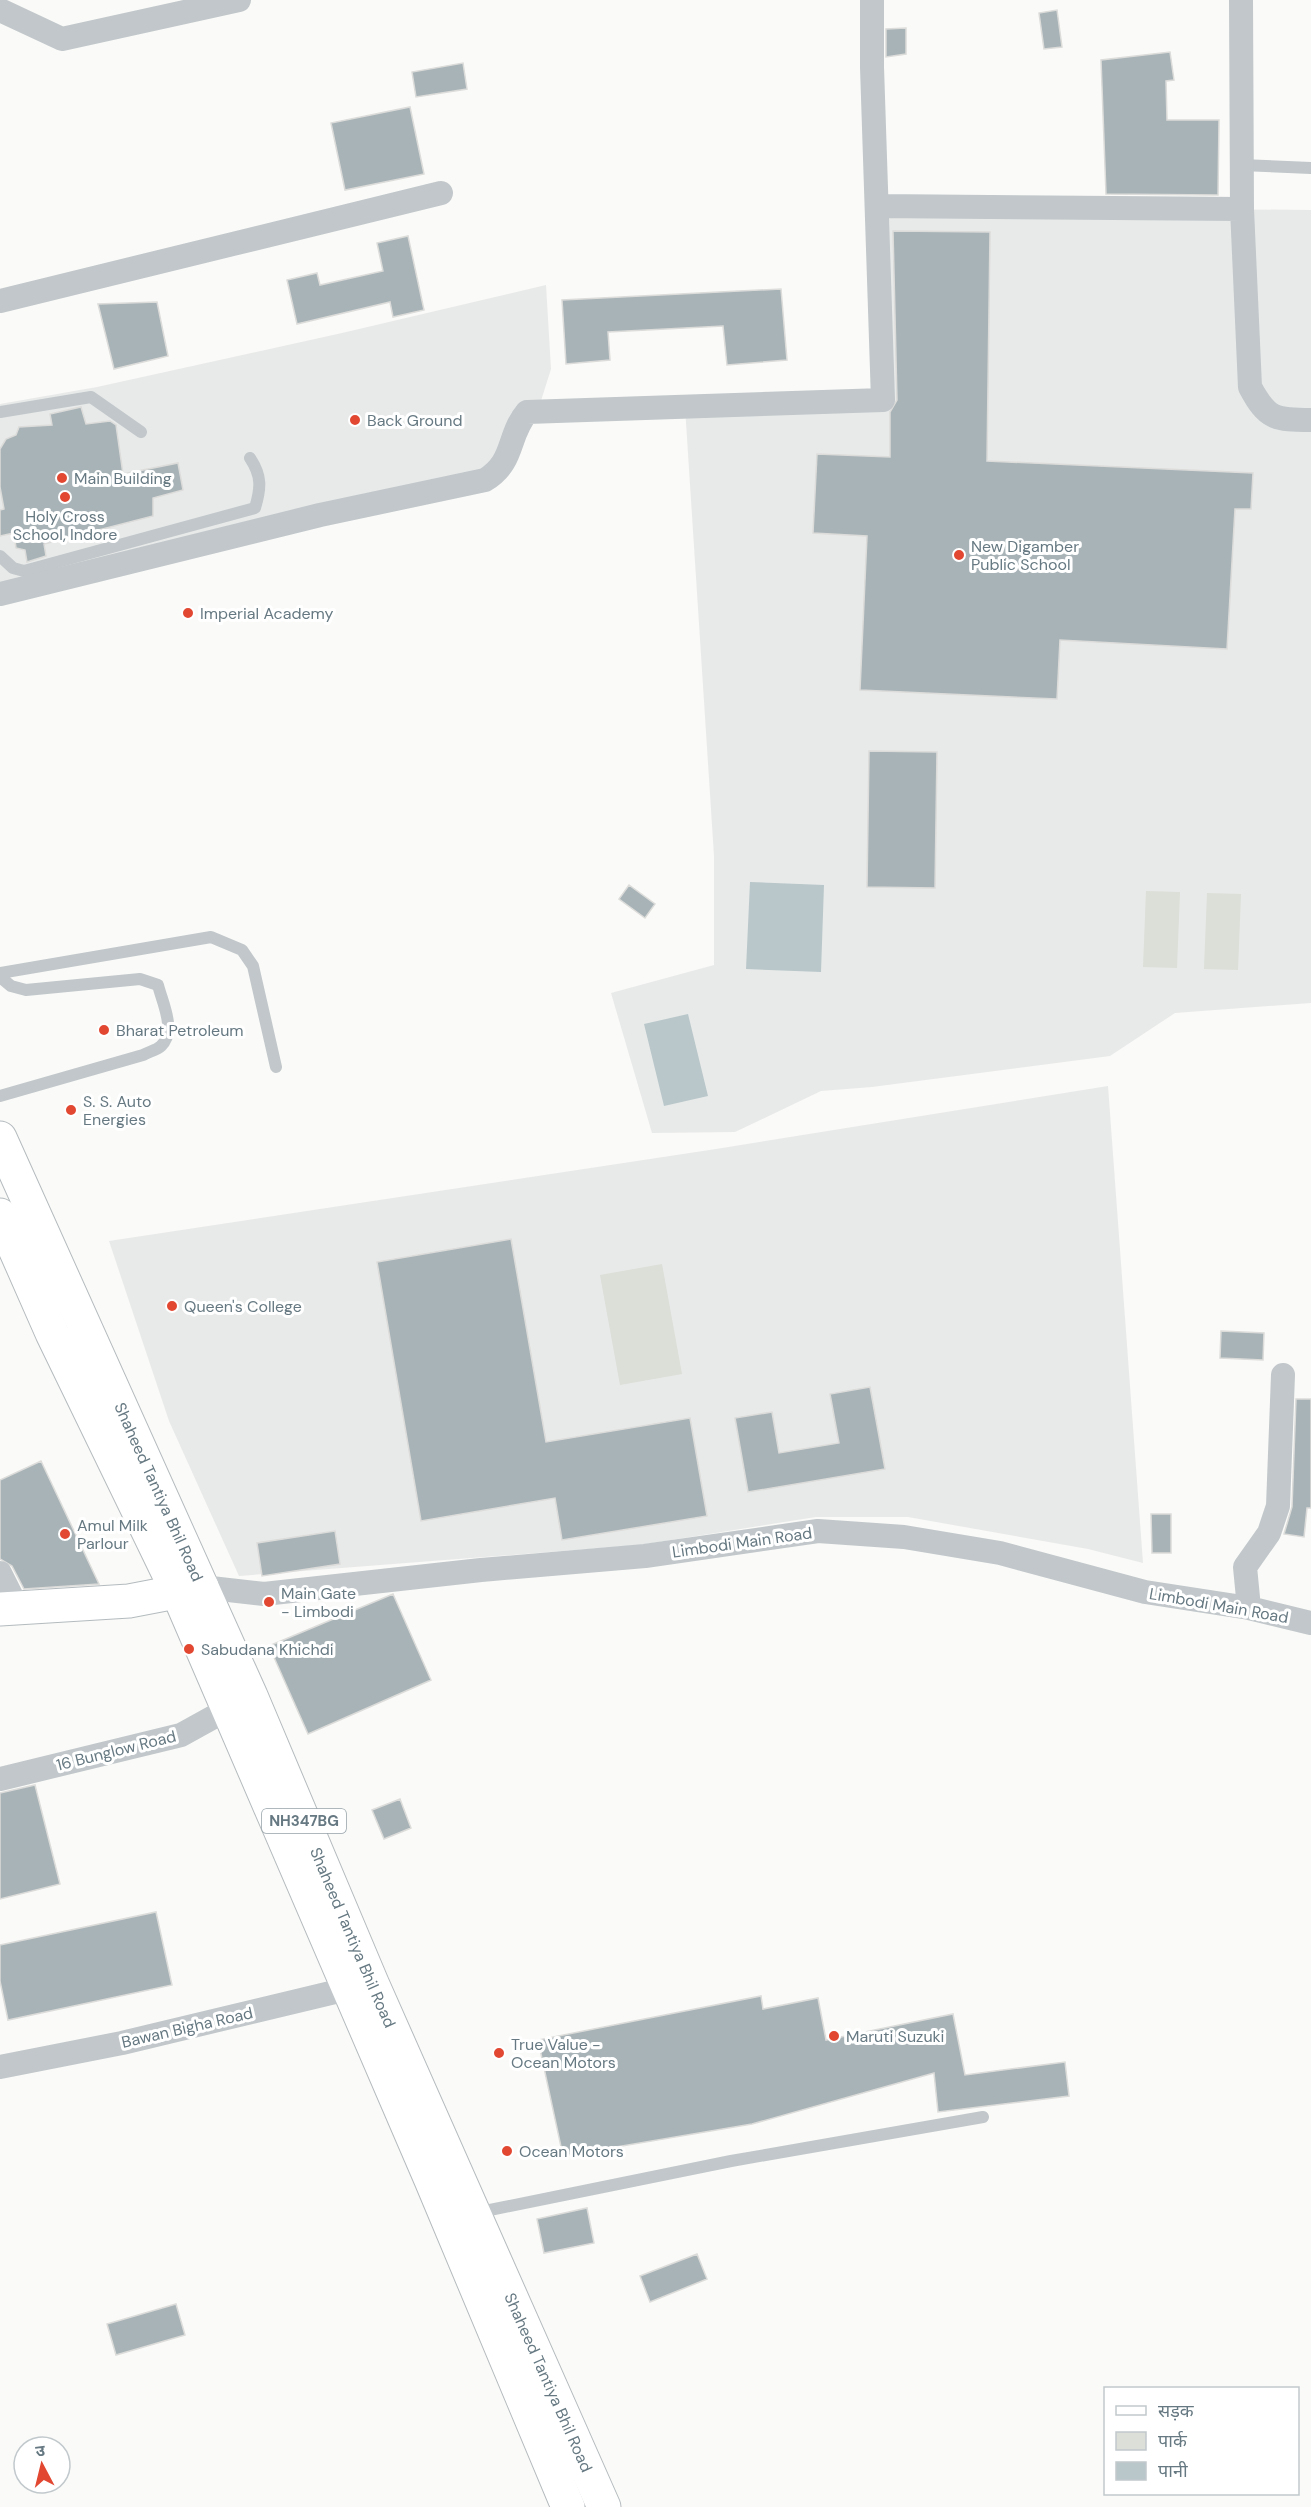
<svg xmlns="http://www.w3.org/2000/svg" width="1311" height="2507" font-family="'DM Sans','Noto Sans Devanagari',sans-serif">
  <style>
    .built { fill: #e8eae9 }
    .green { fill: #dbdfd7 }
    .water { fill: #b9c7ca }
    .building { fill: #a8b3b7; stroke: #dcdcda; stroke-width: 1.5 }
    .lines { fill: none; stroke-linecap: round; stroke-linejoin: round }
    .secondary-casing { stroke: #b4bbbe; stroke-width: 35 }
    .primary-casing { stroke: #b5bbbe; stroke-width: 35 }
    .lane { stroke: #c1c7ca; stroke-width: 12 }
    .street { stroke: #c1c7ca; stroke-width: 24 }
    .secondary { stroke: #fff; stroke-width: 33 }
    .primary { stroke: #fff; stroke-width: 33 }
    .poi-dot { fill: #e14731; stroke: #fff; stroke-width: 2 }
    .labels { text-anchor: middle; stroke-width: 6; stroke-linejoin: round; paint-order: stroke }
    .shield { fill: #fff; stroke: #94a1a8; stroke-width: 1.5 }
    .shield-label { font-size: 15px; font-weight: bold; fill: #667982 }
    .poi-label { font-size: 16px; fill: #667982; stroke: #fff; text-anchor: start }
    .street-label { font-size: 16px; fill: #667982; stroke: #fff }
  </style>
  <rect width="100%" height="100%" fill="#fafaf8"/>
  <path class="built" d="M878,206L1311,210V1003L1175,1013L1110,1056L872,1087L821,1091L735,1132L652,1133L611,993L714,965V856L685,407L883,400Z
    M546,285L551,369L540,404L499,471L0,594V404L97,387L342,333Z
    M1108,1086L1143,1563L1088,1549L908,1517H816L640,1545L239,1576L169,1421L109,1241L716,1149Z"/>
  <path class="green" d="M1146,891L1180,892L1177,968L1143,967Z
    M1207,893L1241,894L1238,970L1204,969Z
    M662,1264L682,1374L620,1385L600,1275Z"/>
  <path class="water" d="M750,882L824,885L821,972L746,969Z
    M688,1014L708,1096L664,1106L644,1024Z"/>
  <path class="building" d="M1057,10L1062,47L1044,49L1039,13Z
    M906,28V54L886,57V29Z
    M1170,52L1174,80L1166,81L1167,120H1219L1218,195L1106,194L1101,60Z
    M463,63L467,89L416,97L412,72Z
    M410,107L424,174L345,190L331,123Z
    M893,231L990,232L987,461L1253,473L1251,509H1235L1227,649L1060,640L1057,699L860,690L867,536L813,533L817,454L890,457V412L897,400Z
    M408,236L424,310L393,317L390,302L297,324L287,280L317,273L320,285L383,271L377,243Z
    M781,289L787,360L727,365L723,326L608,332L610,360L566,364L562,300Z
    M157,302L168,356L114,369L98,304Z
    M81,407L86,424L110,421L116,425L123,474L178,463L183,490L153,498V516L44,544L46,556L27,562L25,550L16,548L14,533L0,536V510L4,509L0,487V449L6,439L16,435L19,427L52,425L50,414Z
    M869,751L937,752L935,888L867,887Z
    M629,885L655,904L645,918L619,899Z
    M511,1239L546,1442L690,1418L707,1516L562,1540L555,1498L421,1521L377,1262Z
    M1221,1331L1264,1333L1263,1360L1220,1358Z
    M870,1387L885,1469L748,1492L735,1418L772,1412L779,1453L839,1443L830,1394Z
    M1296,1399H1311V1508H1307L1304,1537L1284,1534L1292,1507Z
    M41,1461L99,1584L24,1589L12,1566L0,1559V1480Z
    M1151,1514H1171V1553H1152Z
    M335,1531L340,1564L262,1576L257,1543Z
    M393,1594L431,1680L308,1734L269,1646Z
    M35,1785L60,1884L0,1899V1793Z
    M400,1799L411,1828L384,1839L372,1810Z
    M156,1912L172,1985L8,2020L0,1981V1945Z
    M761,1996L763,2009L818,1998L826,2040L953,2014L965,2075L1065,2062L1069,2096L938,2112L934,2073L752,2124L563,2156L538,2040Z
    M587,2208L594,2243L544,2253L537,2219Z
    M697,2254L707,2279L650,2302L640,2276Z
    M176,2304L185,2335L116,2355L107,2324Z"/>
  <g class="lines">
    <g class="secondary-casing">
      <path id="secondary" d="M0,1609L129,1601L202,1587"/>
    </g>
    <g class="primary-casing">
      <g id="primary">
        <path id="s1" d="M0,1138L251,1696L372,1983L604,2507"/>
        <path d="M0,1215L52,1333L178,1593L431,2180L568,2507"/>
      </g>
    </g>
    <path class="lane" d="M1241,165L1311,168
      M0,412L91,397L141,432
      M0,556L13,568L24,571L255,508C261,488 262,476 250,458
      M0,973L211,937L242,950L253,966L276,1067
      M0,977L11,986L26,990L140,979L158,985C162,1002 177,1031 161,1046C157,1050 148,1052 143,1055L0,1096
      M475,2213L731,2161L983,2117"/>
    <path class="street" d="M1241,0L1242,209L1250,387C1267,419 1275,420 1311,420
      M0,10L62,39L239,0
      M878,206L1242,209
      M0,301L441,193
      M0,594L320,515L485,480C515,462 507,436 527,412L883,400L872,67V0
      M0,1573L18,1609
      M202,1587L264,1594L481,1570L645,1556L818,1531L904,1537L1000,1553L1145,1592L1249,1608L1311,1623
      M1249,1608L1245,1567L1269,1533L1278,1506L1283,1375
      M0,1779L181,1735L228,1709
      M0,2067L122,2043L364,1985"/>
    <use href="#secondary" class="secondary"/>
    <use href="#primary" class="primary"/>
  </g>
  <g class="poi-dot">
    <circle cx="355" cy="420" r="6"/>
    <circle cx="62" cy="478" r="6"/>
    <circle cx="65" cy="497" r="6"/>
    <circle cx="959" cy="555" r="6"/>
    <circle cx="188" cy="613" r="6"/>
    <circle cx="104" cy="1030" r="6"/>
    <circle cx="71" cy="1110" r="6"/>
    <circle cx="172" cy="1306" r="6"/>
    <circle cx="65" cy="1534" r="6"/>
    <circle cx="269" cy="1602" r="6"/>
    <circle cx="189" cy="1649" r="6"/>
    <circle cx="834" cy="2036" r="6"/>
    <circle cx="499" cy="2053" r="6"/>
    <circle cx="507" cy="2151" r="6"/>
  </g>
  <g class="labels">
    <rect class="shield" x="262" y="1809" width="84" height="24" rx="4.5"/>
    <g class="shield-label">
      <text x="304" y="1826">NH347BG</text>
    </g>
    <g class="poi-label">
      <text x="367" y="426">Back Ground</text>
      <text x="74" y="484">Main Building</text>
      <text x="65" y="522" text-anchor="middle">Holy Cross<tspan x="65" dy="18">School, Indore</tspan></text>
      <text x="971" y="552">New Digamber<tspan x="971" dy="18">Public School</tspan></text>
      <text x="200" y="619">Imperial Academy</text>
      <text x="116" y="1036">Bharat Petroleum</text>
      <text x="83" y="1107">S. S. Auto<tspan x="83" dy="18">Energies</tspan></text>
      <text x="184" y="1312">Queen's College</text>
      <text x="77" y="1531">Amul Milk<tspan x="77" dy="18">Parlour</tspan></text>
      <text x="281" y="1599">Main Gate<tspan x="281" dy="18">- Limbodi</tspan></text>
      <text x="201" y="1655">Sabudana Khichdi</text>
      <text x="846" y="2042">Maruti Suzuki</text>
      <text x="511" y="2050">True Value -<tspan x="511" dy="18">Ocean Motors</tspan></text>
      <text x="519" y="2157">Ocean Motors</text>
    </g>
    <g class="street-label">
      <text dy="6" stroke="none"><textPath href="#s1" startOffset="388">Shaheed Tantiya Bhil Road</textPath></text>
      <text transform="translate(742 1542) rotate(-8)" y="6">Limbodi Main Road</text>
      <text transform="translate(1219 1605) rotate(10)" y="6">Limbodi Main Road</text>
      <text transform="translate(116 1750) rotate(-14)" y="6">16 Bunglow Road</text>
      <text dy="6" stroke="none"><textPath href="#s1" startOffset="874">Shaheed Tantiya Bhil Road</textPath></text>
      <text transform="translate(187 2027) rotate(-13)" y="6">Bawan Bigha Road</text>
      <text dy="6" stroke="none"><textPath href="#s1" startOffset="1360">Shaheed Tantiya Bhil Road</textPath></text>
    </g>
  </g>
  <rect x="1104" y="2387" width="195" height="108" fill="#ffffff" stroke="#c2c9cd" stroke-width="1.5"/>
  <rect x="1116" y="2406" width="30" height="9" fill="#ffffff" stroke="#c2c9cd" stroke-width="1.5"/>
  <text x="1158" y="2417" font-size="18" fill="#667982">सड़क</text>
  <rect x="1116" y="2432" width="30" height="18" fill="#dbdfd7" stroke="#c2c9cd" stroke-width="1.5"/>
  <text x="1158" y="2447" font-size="18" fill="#667982">पार्क</text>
  <rect x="1116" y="2462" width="30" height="18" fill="#b9c7ca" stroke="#c2c9cd" stroke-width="1.5"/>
  <text x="1158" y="2477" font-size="18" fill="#667982">पानी</text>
  <g transform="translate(42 2465) rotate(353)"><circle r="28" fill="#ffffff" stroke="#c2c9cd" stroke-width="1.5"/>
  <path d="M0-4.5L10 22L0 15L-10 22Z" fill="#e14731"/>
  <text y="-9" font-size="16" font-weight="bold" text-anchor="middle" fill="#667982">उ</text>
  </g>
</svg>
